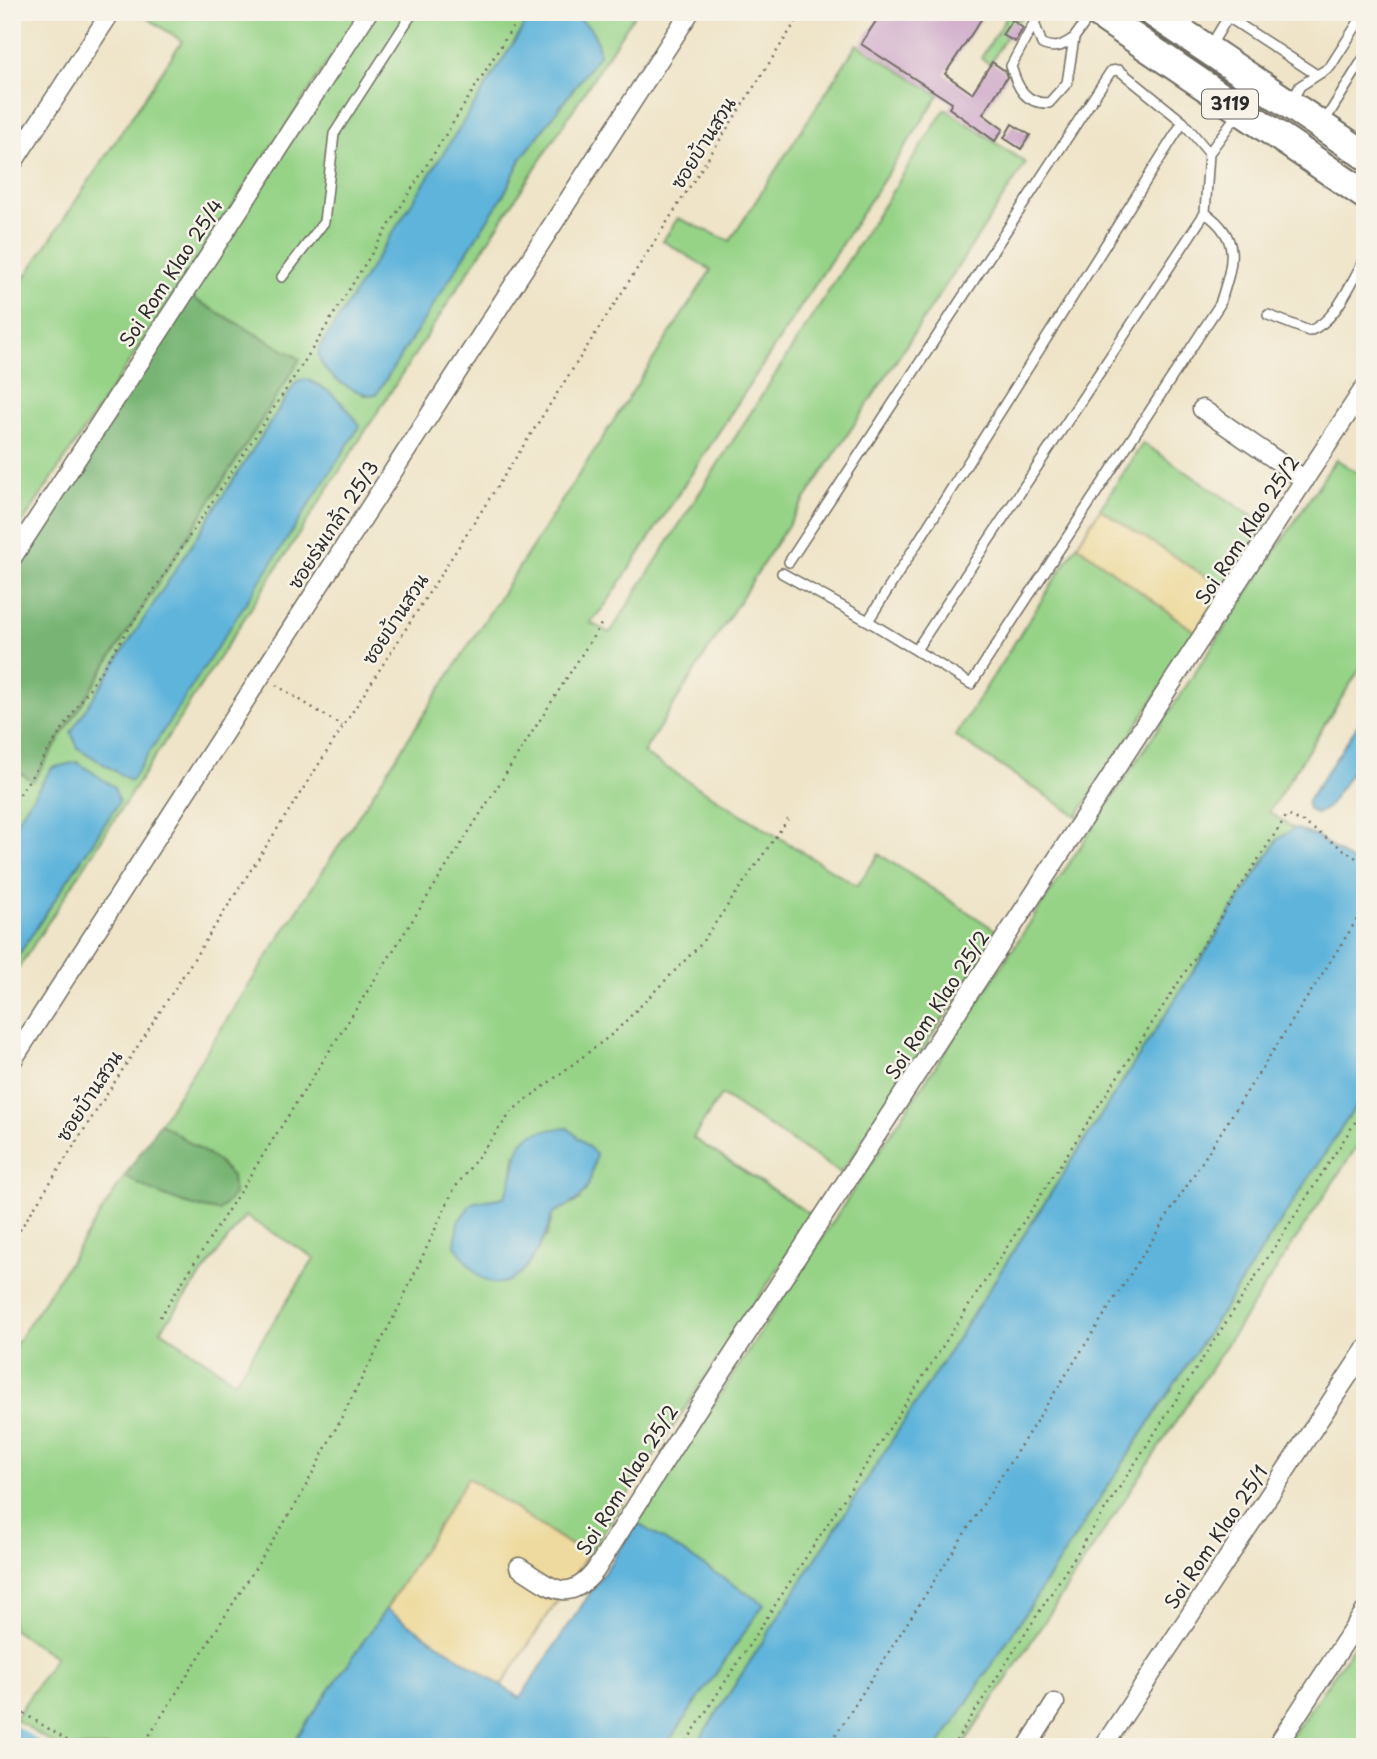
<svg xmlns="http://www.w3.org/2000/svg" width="1377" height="1759" font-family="'Playpen Sans','Playpen Sans Thai',sans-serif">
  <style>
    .green { fill: #96d387; stroke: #607f59; stroke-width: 2; fill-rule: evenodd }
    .forest { fill: #78b574; stroke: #527050; stroke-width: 2 }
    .sand { fill: #eeda9e; stroke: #8c8264; stroke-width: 2 }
    .water { fill: #5fb4db; stroke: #457083; stroke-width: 2 }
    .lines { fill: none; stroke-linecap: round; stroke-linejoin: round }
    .canal { stroke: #5fb4db; stroke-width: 18 }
    .building { fill: #cba3c7 }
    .service-casing { stroke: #706c62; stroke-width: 12 }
    .minor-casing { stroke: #706c62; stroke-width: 21 }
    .primary-casing { stroke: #706c62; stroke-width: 32 }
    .path { stroke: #706c62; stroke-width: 2.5; stroke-dasharray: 2 5; stroke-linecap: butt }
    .service { stroke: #fff; stroke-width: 9 }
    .minor { stroke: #fff; stroke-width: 18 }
    .primary { stroke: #fff; stroke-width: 28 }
    .labels { text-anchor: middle; stroke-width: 5; stroke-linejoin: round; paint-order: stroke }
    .shield { fill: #f7f3e8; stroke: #686764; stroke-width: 2 }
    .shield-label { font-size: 18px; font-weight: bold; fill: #2b2b2b }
    .street-label { font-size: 19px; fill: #2b2b2b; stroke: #f7f3e8 }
  </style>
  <rect width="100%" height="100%" fill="#f7f3e8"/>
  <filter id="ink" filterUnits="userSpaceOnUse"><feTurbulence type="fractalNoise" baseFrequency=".0143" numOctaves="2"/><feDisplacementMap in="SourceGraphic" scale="14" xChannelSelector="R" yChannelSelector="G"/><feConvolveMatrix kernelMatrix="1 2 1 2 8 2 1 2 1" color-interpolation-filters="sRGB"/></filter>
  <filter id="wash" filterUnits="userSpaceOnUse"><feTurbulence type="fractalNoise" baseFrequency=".00686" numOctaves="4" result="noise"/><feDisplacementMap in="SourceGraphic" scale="28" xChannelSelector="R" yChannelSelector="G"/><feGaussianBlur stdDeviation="1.57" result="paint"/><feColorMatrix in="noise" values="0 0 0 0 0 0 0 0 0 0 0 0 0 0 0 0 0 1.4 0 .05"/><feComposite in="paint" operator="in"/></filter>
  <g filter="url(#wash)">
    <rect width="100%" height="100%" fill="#efe4c8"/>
    <path class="green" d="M138,12H361L12,539V297L182,41Z
      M376,12H533L422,189L363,395H375L504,194L521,159L599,55L587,26L567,12L599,15L636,12L12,978V965L119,802L77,762L52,768L12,828V768L33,781L300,359L189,296ZM297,381L360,426L130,780L78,748L72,732Z
      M1010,12H1031L1015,22L990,64L981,58Z
      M857,44L939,95L607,603L590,623L610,633L945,109L1026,163L775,545L643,753L857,886L879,854L1000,933L841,1173L721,1095L693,1138L813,1216L587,1556L468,1478L386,1609L290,1747H58L15,1719L55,1657L12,1629V1350L125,1176C152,1193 188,1207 219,1211L216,1160L160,1123L711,270L663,241L678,218L730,241ZM515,1154L580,1200L553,1213L547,1236L481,1277L455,1246L472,1203L504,1197L511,1184ZM245,1216L315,1258L235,1381L161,1330Z
      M1143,443L1267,526L1225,589L1100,509Z
      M1336,459L1365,478V661L1269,812L1294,829L1279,838L695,1747H665L764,1604L637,1523L787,1291Z
      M1077,545L1197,633L1077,816L955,736Z
      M1365,1092V1134L962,1747H938Z
      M1365,1630V1747H1284Z"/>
    <path class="forest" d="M189,296L300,359L33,781L12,768V570Z
      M160,1123L216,1160L232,1176L234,1195L219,1211C188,1207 152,1193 125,1176Z"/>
    <path class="sand" d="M1100,509L1225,589L1197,633L1077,545Z
      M468,1478L587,1556L501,1686L386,1609Z"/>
    <path class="water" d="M533,12C566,12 597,15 599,55L521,159L504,194L376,395C355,395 316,374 319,349Z
      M305,379C328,387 347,406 360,426L131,781L78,748L71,732L297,381Z
      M1365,714V752L1328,807L1317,814L1308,809L1307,802Z
      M77,762L114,787L119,802L12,965V828L52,768Z
      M1295,828L1317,837L1365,871V1092L938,1747H695L1279,838Z
      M568,1128L596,1154C588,1192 589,1196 553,1213C546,1239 517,1305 479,1276C470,1268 463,1256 455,1246L458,1222L472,1203L504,1197C527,1155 501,1131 568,1128Z
      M637,1523L764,1604L665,1747H290L386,1609L520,1698Z"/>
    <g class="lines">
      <path class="canal" d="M12,1734L32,1747"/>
    </g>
    <g id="blocks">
      <path class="building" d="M882,12H986L945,74L972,93L992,62L1005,71L1007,77L983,114L1003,129L995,141L949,108L952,103L861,44Z
        M1012,20L1023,28L1015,42L1002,35Z
        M1012,124L1030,135L1021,149L1004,138Z"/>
    </g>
  </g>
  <g filter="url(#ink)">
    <use href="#blocks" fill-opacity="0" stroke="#706c62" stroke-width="2"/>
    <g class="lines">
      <g class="service-casing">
        <path id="service" d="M1040,12L1011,66C1017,87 1025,104 1049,103L1067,83L1074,38L1091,14
          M1230,12L1228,17L1317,75
          M1035,25L1042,44C1056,50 1062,46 1074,38
          M1211,45L1228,17
          M1292,101L1300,86L1330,67L1365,12
          M1324,122L1365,56
          M1209,153L1239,112
          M282,277L324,222L334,134L413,12
          M1268,315L1309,331C1337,321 1350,283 1365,259
          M789,562L1111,71L1119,70L1183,122L1209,153L1205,213C1243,239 1232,265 1220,304L971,684L868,621
          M782,573L868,621L1183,122
          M916,650L1205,213"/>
      </g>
      <g class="minor-casing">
        <path id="minor" d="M12,164L111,12
          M1202,409L1305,480
          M12,558L368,12
          M12,1061L690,12
          M519,1567C550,1586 567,1606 595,1571L691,1419L1365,387
          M1027,1747L1055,1703
          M1103,1747L1365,1350
          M1276,1747L1365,1611"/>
      </g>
      <g class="primary-casing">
        <path id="primary" d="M1096,12L1365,195
          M1152,12L1365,155"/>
      </g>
      <path class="path" d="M276,685L342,726
        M12,806L304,362L522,12
        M12,1085L18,1076
        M12,1242L802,12
        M160,1317L603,621
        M12,1706L78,1747
        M142,1747L298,1501L398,1309L454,1189L513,1110L615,1032L700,945L788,819
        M683,1747L1287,815L1303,822L1365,864
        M828,1747L1365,907
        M952,1747L1365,1107"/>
      <use href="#service" class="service"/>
      <use href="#minor" class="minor"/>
      <use href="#primary" class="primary"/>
    </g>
  </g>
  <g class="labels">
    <rect class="shield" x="1202" y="89.5" width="56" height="29" rx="5"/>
    <g class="shield-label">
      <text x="1230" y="110">3119</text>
    </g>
    <g class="street-label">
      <text transform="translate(703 143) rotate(-58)" y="7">ซอยบ้านสวน</text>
      <text transform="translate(171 273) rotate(-57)" y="7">Soi Rom Klao 25/4</text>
      <text transform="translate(333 525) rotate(-57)" y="7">ซอยร่มเกล้า 25/3</text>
      <text transform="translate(1247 530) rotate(-57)" y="7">Soi Rom Klao 25/2</text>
      <text transform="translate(395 619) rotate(-57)" y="7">ซอยบ้านสวน</text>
      <text transform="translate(937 1005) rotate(-57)" y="7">Soi Rom Klao 25/2</text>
      <text transform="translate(89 1096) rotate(-57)" y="7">ซอยบ้านสวน</text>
      <text transform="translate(627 1480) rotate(-58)" y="7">Soi Rom Klao 25/2</text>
      <text transform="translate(1216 1537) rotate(-56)" y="7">Soi Rom Klao 25/1</text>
    </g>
  </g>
  <rect width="1377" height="1759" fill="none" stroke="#f7f3e8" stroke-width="42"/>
</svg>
